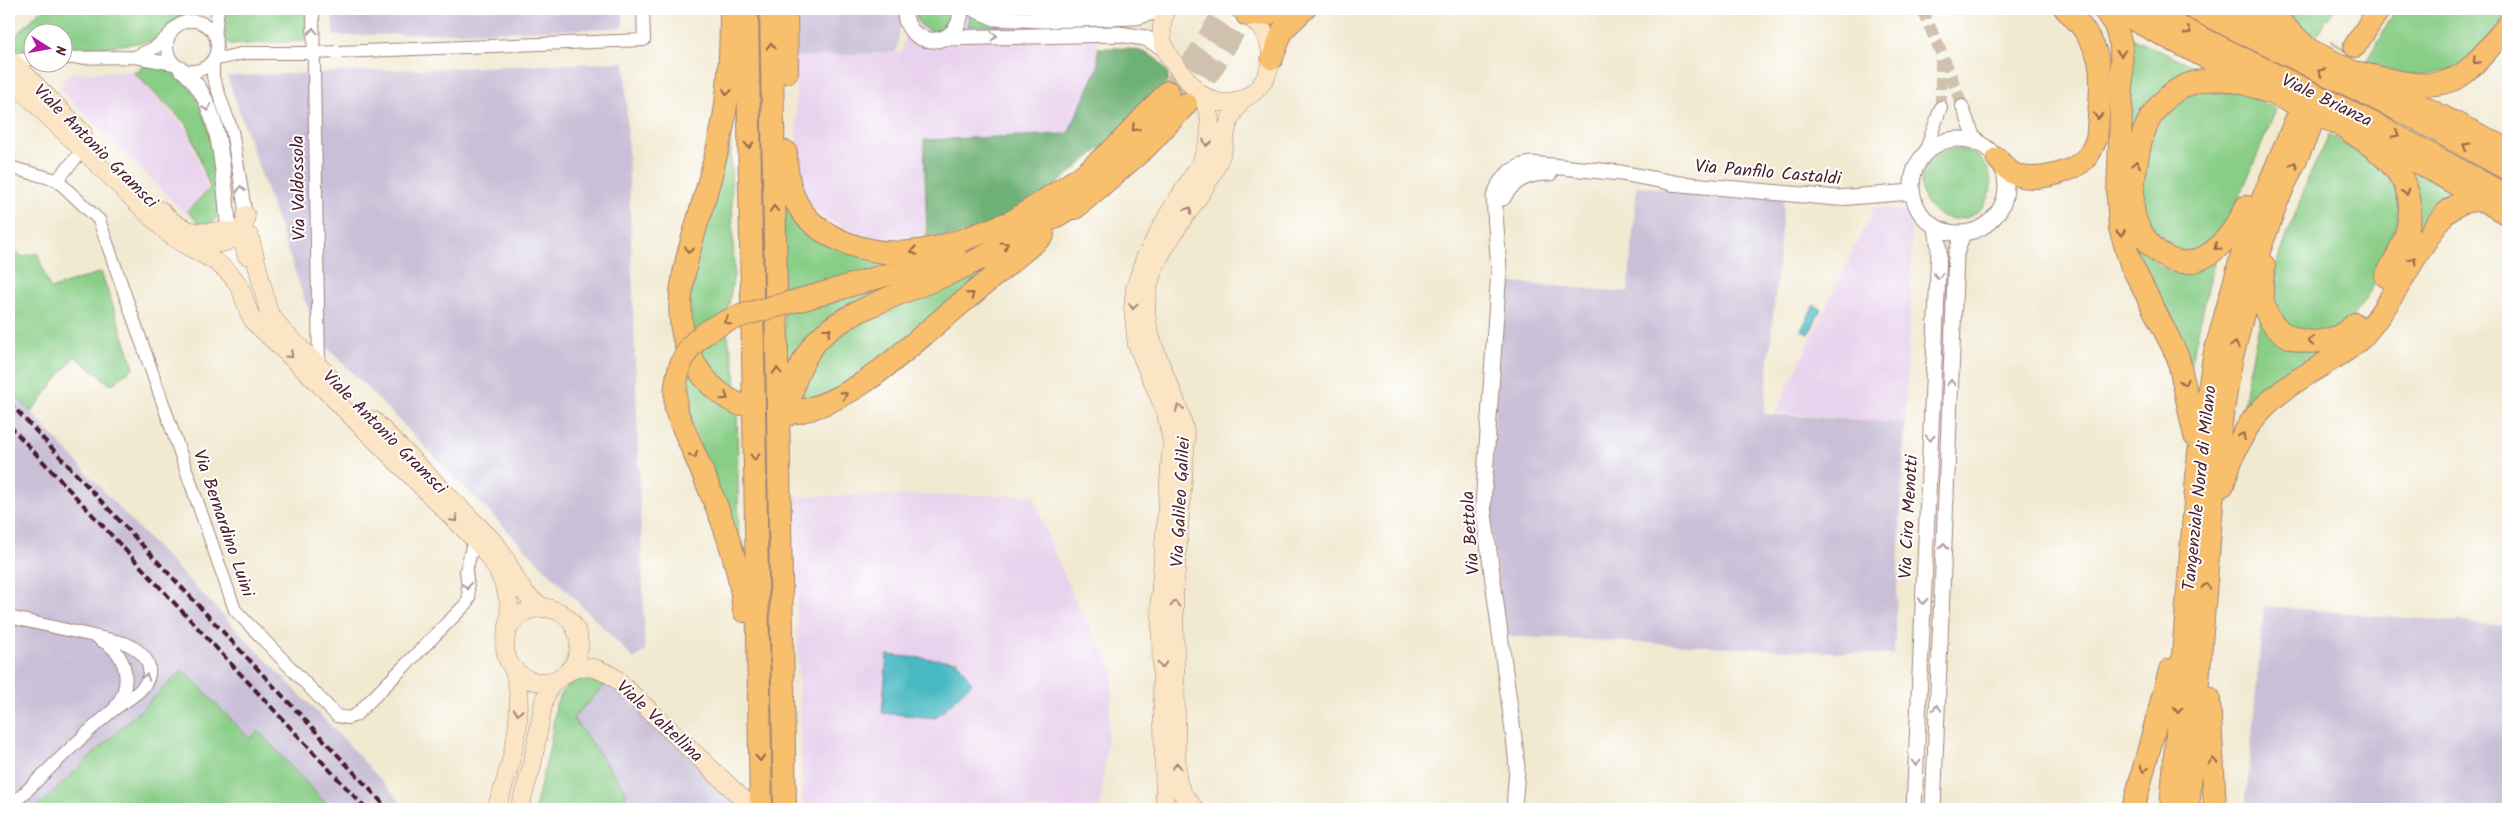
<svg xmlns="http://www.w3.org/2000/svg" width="2517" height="818" font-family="Kalam,sans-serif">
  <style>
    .built { fill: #e9d2ed }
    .industrial { fill: #c9bfd7 }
    .green { fill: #89ce87; stroke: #6a7659 }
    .forest { fill: #6eb174; stroke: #5c6850 }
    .water { fill: #4ab9c3; stroke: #4a6c77 }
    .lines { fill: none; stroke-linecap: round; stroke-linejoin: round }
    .minor-tunnel { stroke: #d0c1af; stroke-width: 12; stroke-dasharray: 12 6; stroke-linecap: butt }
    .motorway-tunnel { stroke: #d0c1af; stroke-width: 22; stroke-dasharray: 22 11; stroke-linecap: butt }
    .minor-casing { stroke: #9e847e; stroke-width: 14 }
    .tertiary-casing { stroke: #9e847e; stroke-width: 17 }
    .secondary-casing { stroke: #9e847e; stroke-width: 19 }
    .trunk-casing { stroke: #9e847e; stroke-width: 23 }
    .motorway-casing { stroke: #9e847e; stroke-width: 24 }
    .minor { stroke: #fff; stroke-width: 12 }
    .tertiary { stroke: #fff; stroke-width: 15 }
    .secondary { stroke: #fce5c4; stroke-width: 18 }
    .trunk { stroke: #f8bf6c; stroke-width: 21 }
    .motorway { stroke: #f8bf6c; stroke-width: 22 }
    .rail { stroke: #4a1f2b; stroke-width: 4; stroke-dasharray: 8 4; stroke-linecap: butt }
    .motorway-bridge-casing { stroke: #9e847e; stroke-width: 24; stroke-linecap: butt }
    .motorway-bridge { stroke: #f8bf6c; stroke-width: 22 }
    .oneway { stroke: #ae9aa0 }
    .oneway2 { stroke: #986748 }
    .oneway3 { stroke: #a38278 }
    .labels { text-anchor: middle; stroke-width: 4; stroke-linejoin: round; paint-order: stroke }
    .street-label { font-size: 18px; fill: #4a1f2b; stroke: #fff }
  </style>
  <rect width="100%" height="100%" fill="#fff"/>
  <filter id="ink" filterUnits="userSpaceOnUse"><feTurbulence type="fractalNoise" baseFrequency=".02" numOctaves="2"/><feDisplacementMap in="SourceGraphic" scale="10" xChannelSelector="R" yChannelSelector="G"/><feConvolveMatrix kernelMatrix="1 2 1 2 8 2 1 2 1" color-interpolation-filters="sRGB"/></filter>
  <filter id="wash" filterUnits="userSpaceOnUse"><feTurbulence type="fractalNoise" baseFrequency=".0096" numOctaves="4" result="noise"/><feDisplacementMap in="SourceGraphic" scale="20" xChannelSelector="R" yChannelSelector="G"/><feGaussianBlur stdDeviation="1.12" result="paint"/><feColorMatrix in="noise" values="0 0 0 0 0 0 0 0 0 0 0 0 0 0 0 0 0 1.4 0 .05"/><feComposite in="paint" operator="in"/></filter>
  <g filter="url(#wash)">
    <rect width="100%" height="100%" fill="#f1e9d0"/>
    <path class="built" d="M910,9H1097L1098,67L1068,134L924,140L925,234L900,238H873L845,228L825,218L813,208L803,192L797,170L795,57L902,52Z
      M131,71L186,128L208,188L185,213L60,89L63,81L71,73Z
      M1874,208L1902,211L1911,220L1912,273L1905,423L1775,413Z
      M1033,495L1055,555L1074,597L1114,672L1100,809H803L793,496Z"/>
    <path class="industrial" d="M332,9H623V28L333,36Z
      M794,9H903L896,52L795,57Z
      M625,62L645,651L634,659L318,338L227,76Z
      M1637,186L1784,199L1764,414L1905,423L1894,655L1504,636L1490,514L1502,282L1628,292Z
      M9,388L135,525L348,744L407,809H331L258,731L250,739L183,671L34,809H9Z
      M2264,606L2508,626V809H2245Z
      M606,684L627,693L740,802V809H624L626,791L573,718Z"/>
    <path class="green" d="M42,9H193L169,27L162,35L151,41L99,48L63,49L62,32H32V51H21L14,49L9,43Z
      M227,9H305V41L231,45L221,34Z
      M915,9H954C952,39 916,38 915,9Z
      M2277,9H2335L2316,35L2299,26Z
      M2396,9H2508V13C2496,28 2484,48 2468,60C2439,82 2397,77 2366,62Z
      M973,15L1005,27L968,26L970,16Z
      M2125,35L2204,71C2153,82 2144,104 2128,151Z
      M157,65C211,78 214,162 219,207C219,219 214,224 202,227L187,211L210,188L188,126L132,71L138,72L142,66Z
      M2202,90L2247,92L2276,110L2232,215L2220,234L2197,254L2177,255L2146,226L2141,194L2148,141L2163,117L2178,99Z
      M730,126L734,274L727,315V333L735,370L736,395L707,370L687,318L686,292Z
      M2329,135L2369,156L2387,170L2400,194L2396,248L2354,317L2337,332L2292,331L2271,308L2272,278L2308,179Z
      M1921 184a35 35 0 1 1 70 0a35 35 0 1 1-70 0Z
      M2402,165L2463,193L2409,252Z
      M782,185L805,226L970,259L874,299L785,381Z
      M2127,224C2142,244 2163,285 2195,271C2202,268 2208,263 2215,259L2189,370L2150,286Z
      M1033,237L845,387L796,405L801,386L822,349L856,324L940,288Z
      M9,246L23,257L37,253L50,289L101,272L134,367L111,385L75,356L31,412L9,388Z
      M2261,316L2336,346L2242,423L2246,387Z
      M687,364L737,414L739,552L681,393Z
      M183,670L250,739L258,731L331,809H35Z
      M584,676L606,684L573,718L626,791L624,809H535L550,746L556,704L564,689Z"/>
    <path class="forest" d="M1098,48C1123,48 1154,46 1167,73C1169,78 1168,87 1168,92L1011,222L927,242L924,140L1068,134L1098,67Z"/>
    <path class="water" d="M1814,305L1821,309L1809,334L1801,330Z
      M887,655L957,661L972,683L936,718L882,713Z"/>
  </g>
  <g filter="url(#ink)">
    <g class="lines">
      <path class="minor-tunnel" d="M1922,9L1950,73L1962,106
        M1941,107V60"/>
      <path class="motorway-tunnel" d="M2322,77L2340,46
        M1168,92L1197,56L1226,9
        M1186,104L1213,67L1247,9"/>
      <g class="minor-casing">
        <path id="minor" d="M313,9L319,367
          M167 46a25 25 0 1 1 50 0a25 25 0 1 1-50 0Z
          M215,35L218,9
          M135,57L156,47L171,33
          M62,58L135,57L174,64
          M9,60L32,59
          M213,60L245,53H313L644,40L643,9
          M213,60V77L232,131L247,222
          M1962,106L1973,134L1985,147
          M1924,155L1941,107
          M9,167L57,180L99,220L235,610L337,716L348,718L356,715L466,604L469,598L466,571L474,539
          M57,180L83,150
          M9,617L125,643C138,649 151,658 149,674C146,692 125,700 112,711C76,741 43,775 9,808
          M100,640C127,652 133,683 116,706"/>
      </g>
      <g class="tertiary-casing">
        <path id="tertiary" d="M905,9C903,49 961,52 961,9
          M974,9L995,18L1044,20L1136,17L1164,9
          M945,38L1119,34L1145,38L1164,48
          M181,69C224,101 223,181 229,231
          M1912 186a47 47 0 1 1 94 0a47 47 0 1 1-94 0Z
          M1670,183L1837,198L1912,192
          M1503,198C1512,180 1530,172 1550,173
          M1514,809L1517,768L1515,746L1483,506L1499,270L1494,197L1500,183L1510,172L1522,166L1531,164L1621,173L1680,184
          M1914,809L1939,250L1936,227
          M1933,809L1956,254L1963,233"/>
      </g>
      <g class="secondary-casing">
        <path id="secondary" d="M1167,9C1157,30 1161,50 1178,68C1185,77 1194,90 1204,96C1243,121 1290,71 1263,31C1258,23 1248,16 1241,10
          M9,58L83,133
          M9,78L169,234C190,251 218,257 235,280C245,292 245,310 254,322L310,375L474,539C496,562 517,598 507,631
          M160,210C169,219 178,228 192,231C218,238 238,216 246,255
          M250,237L269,313L283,331L328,375
          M190,242C215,246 244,246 246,215
          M373,420L496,544C514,567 517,600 550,609
          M505 645a37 37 0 1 1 74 0a37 37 0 1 1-74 0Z
          M566,673C582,662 600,668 615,678L744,800
          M496,809C510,769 530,705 511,665
          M519,809L532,766L544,700L551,685L560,677
          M1165,809L1160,597L1172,442L1166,413L1137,345L1133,308L1135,288L1145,258L1169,213L1201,163L1209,140L1210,119L1203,96
          M1195,809L1182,793L1177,779L1174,597L1186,438C1180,398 1156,365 1148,326C1134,258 1199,214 1221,155C1225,145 1225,133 1229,122C1232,114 1238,106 1242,99"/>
      </g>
      <g class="trunk-casing">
        <path id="trunk" d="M2112,9L2287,100L2431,170L2508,215
          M2144,9L2379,126L2508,196
          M2194,9L2408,115L2508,170
          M2229,9L2508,149
          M1272,59L1283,30L1305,9
          M1997,158C2003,165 2008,172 2017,175C2036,182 2073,173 2086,158C2092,152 2094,145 2097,137C2100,79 2112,53 2065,9"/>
      </g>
      <g class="motorway-casing">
        <path id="motorway" d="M731,9C731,49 730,90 722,129C716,157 709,183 701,210C685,264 663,327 703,376C713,389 723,397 738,404
          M747,9L761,809
          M771,9L785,809
          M786,9L787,72
          M2104,9L2115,25L2121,45L2122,82L2118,197L2120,228L2131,264L2178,357L2195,436
          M2270,9L2284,26L2308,49
          M1247,15L1268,14L1278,9
          M2355,46L2379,9
          M2359,73C2390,80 2436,95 2464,73C2481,60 2494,41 2508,25
          M2351,132C2416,173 2427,209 2386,276
          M786,152C786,200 804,227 849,244C868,251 888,254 909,252C944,249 978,234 1011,222
          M2246,207C2232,240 2194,283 2157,251C2148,243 2142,235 2137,224C2129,205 2134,179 2137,160C2144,108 2178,72 2233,81C2251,83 2269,93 2287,100
          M1075,208L1146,147L1186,104
          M998,231L1082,176L1118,145L1168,92
          M2264,266C2262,280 2260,295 2265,309C2278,348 2330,351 2355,324
          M807,298L955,255
          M676,410C702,475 738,541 744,611
          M798,412C855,399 897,357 941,320C975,292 1009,263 1043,235
          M788,415C790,388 803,351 825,333C858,305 919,288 959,269C1002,249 1044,223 1085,199
          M2223,485C2240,426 2261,401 2314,370C2331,359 2350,350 2364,335C2395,299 2414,252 2444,215C2456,204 2467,198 2483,201
          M2209,698L2215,809
          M2133,809L2170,670
          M2171,809L2199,452L2214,357L2247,236L2296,120
          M2188,809L2216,453L2231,361L2259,251L2277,201L2310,128"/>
      </g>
      <use href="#minor" class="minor"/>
      <use href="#tertiary" class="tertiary"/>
      <use href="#secondary" class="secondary"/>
      <use href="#trunk" class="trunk"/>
      <use href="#motorway" class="motorway"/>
      <path class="rail" d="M9,402L388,809
        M9,425L366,809"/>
      <g class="motorway-bridge-casing">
        <path id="motorway-bridge" d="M676,410C668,321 740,317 807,298"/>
      </g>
      <use href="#motorway-bridge" class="motorway-bridge"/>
    </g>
    <defs><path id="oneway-chevron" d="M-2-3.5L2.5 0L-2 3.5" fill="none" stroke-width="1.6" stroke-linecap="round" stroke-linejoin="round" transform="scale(1.25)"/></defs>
    <g class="oneway">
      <use href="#oneway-chevron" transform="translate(313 31) rotate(-90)"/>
      <use href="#oneway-chevron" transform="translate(994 36) rotate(-2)"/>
      <use href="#oneway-chevron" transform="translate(207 108) rotate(70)"/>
      <use href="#oneway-chevron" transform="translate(241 189) rotate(-100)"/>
      <use href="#oneway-chevron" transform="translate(1938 276) rotate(93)"/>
      <use href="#oneway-chevron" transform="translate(1951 383) rotate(-88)"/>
      <use href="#oneway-chevron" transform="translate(1930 438) rotate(93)"/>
      <use href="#oneway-chevron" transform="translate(1944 546) rotate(-88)"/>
      <use href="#oneway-chevron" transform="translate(467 586) rotate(81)"/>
      <use href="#oneway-chevron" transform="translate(1923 601) rotate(93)"/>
      <use href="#oneway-chevron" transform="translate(146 677) rotate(-73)"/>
      <use href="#oneway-chevron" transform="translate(1937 708) rotate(-88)"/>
      <use href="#oneway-chevron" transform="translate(1916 763) rotate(92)"/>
    </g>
    <g class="oneway2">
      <use href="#oneway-chevron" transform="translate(2188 31) rotate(27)"/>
      <use href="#oneway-chevron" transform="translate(771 46) rotate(-91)"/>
      <use href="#oneway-chevron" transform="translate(2121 53) rotate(87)"/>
      <use href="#oneway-chevron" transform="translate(2476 61) rotate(133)"/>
      <use href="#oneway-chevron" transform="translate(2321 72) rotate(-154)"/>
      <use href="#oneway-chevron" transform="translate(727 92) rotate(97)"/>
      <use href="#oneway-chevron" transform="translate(2098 116) rotate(93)"/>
      <use href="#oneway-chevron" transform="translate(1135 128) rotate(133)"/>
      <use href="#oneway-chevron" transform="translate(2396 134) rotate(28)"/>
      <use href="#oneway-chevron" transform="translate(749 145) rotate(89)"/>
      <use href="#oneway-chevron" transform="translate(2466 146) rotate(-150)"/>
      <use href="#oneway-chevron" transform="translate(2136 164) rotate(-81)"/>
      <use href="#oneway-chevron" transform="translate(2294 165) rotate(-66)"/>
      <use href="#oneway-chevron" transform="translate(2406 192) rotate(73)"/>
      <use href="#oneway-chevron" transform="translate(774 209) rotate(-91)"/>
      <use href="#oneway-chevron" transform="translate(2121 233) rotate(79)"/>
      <use href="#oneway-chevron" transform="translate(1005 245) rotate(-30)"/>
      <use href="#oneway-chevron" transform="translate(2217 247) rotate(138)"/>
      <use href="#oneway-chevron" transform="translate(689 250) rotate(104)"/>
      <use href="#oneway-chevron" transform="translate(914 251) rotate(170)"/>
      <use href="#oneway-chevron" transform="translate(2413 260) rotate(-57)"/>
      <use href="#oneway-chevron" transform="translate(971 295) rotate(-40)"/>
      <use href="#oneway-chevron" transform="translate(727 321) rotate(161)"/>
      <use href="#oneway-chevron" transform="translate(828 331) rotate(-38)"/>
      <use href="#oneway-chevron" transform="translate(2311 341) rotate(-174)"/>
      <use href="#oneway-chevron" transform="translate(2235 345) rotate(-77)"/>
      <use href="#oneway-chevron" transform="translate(777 371) rotate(-91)"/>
      <use href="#oneway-chevron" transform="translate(2184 382) rotate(77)"/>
      <use href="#oneway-chevron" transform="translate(844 395) rotate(-28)"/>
      <use href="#oneway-chevron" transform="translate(725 397) rotate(33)"/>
      <use href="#oneway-chevron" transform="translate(2242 436) rotate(-63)"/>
      <use href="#oneway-chevron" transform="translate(694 455) rotate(68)"/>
      <use href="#oneway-chevron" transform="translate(755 457) rotate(89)"/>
      <use href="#oneway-chevron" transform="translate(2206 586) rotate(-86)"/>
      <use href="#oneway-chevron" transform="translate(2178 710) rotate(94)"/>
      <use href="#oneway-chevron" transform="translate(760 758) rotate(89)"/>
      <use href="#oneway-chevron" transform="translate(2213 761) rotate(-94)"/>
      <use href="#oneway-chevron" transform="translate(2144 769) rotate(105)"/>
    </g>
    <g class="oneway3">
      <use href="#oneway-chevron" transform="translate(1207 143) rotate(103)"/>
      <use href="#oneway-chevron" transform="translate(1189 210) rotate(-55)"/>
      <use href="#oneway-chevron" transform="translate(1133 306) rotate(93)"/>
      <use href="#oneway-chevron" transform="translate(290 355) rotate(44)"/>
      <use href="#oneway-chevron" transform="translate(1179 408) rotate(-110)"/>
      <use href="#oneway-chevron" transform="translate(455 519) rotate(45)"/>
      <use href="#oneway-chevron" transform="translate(1175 604) rotate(-90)"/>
      <use href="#oneway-chevron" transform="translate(1162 665) rotate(89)"/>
      <use href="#oneway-chevron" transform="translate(518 712) rotate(97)"/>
      <use href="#oneway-chevron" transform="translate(1177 766) rotate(-91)"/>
    </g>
  </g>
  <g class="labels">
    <g class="street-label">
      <text transform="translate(2327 100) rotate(26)" y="6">Viale Brianza</text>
      <text transform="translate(96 146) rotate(45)" y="6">Viale Antonio Gramsci</text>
      <text transform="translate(1768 172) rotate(5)" y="6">Via Panfilo Castaldi</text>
      <text transform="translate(298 188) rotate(-91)" y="6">Via Valdossola</text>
      <text transform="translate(385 432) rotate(45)" y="6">Viale Antonio Gramsci</text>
      <text transform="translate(2199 488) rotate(-84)" y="6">Tangenziale Nord di Milano</text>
      <text transform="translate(1180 502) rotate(-87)" y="6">Via Galileo Galilei</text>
      <text transform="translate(1908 517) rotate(-87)" y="6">Via Ciro Menotti</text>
      <text transform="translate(224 523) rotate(71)" y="6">Via Bernardino Luini</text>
      <text transform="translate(1470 533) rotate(-94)" y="6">Via Bettola</text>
      <text transform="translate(660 721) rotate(43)" y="6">Viale Valtellina</text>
    </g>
  </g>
  <rect width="2517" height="818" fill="none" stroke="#fff" stroke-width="30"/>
  <g transform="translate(48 48) rotate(101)"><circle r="24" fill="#ffffff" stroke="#b7a5aa"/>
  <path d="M0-4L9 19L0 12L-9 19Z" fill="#b5179e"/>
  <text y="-8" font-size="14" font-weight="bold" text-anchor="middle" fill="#4a1f2b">N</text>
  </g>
</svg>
